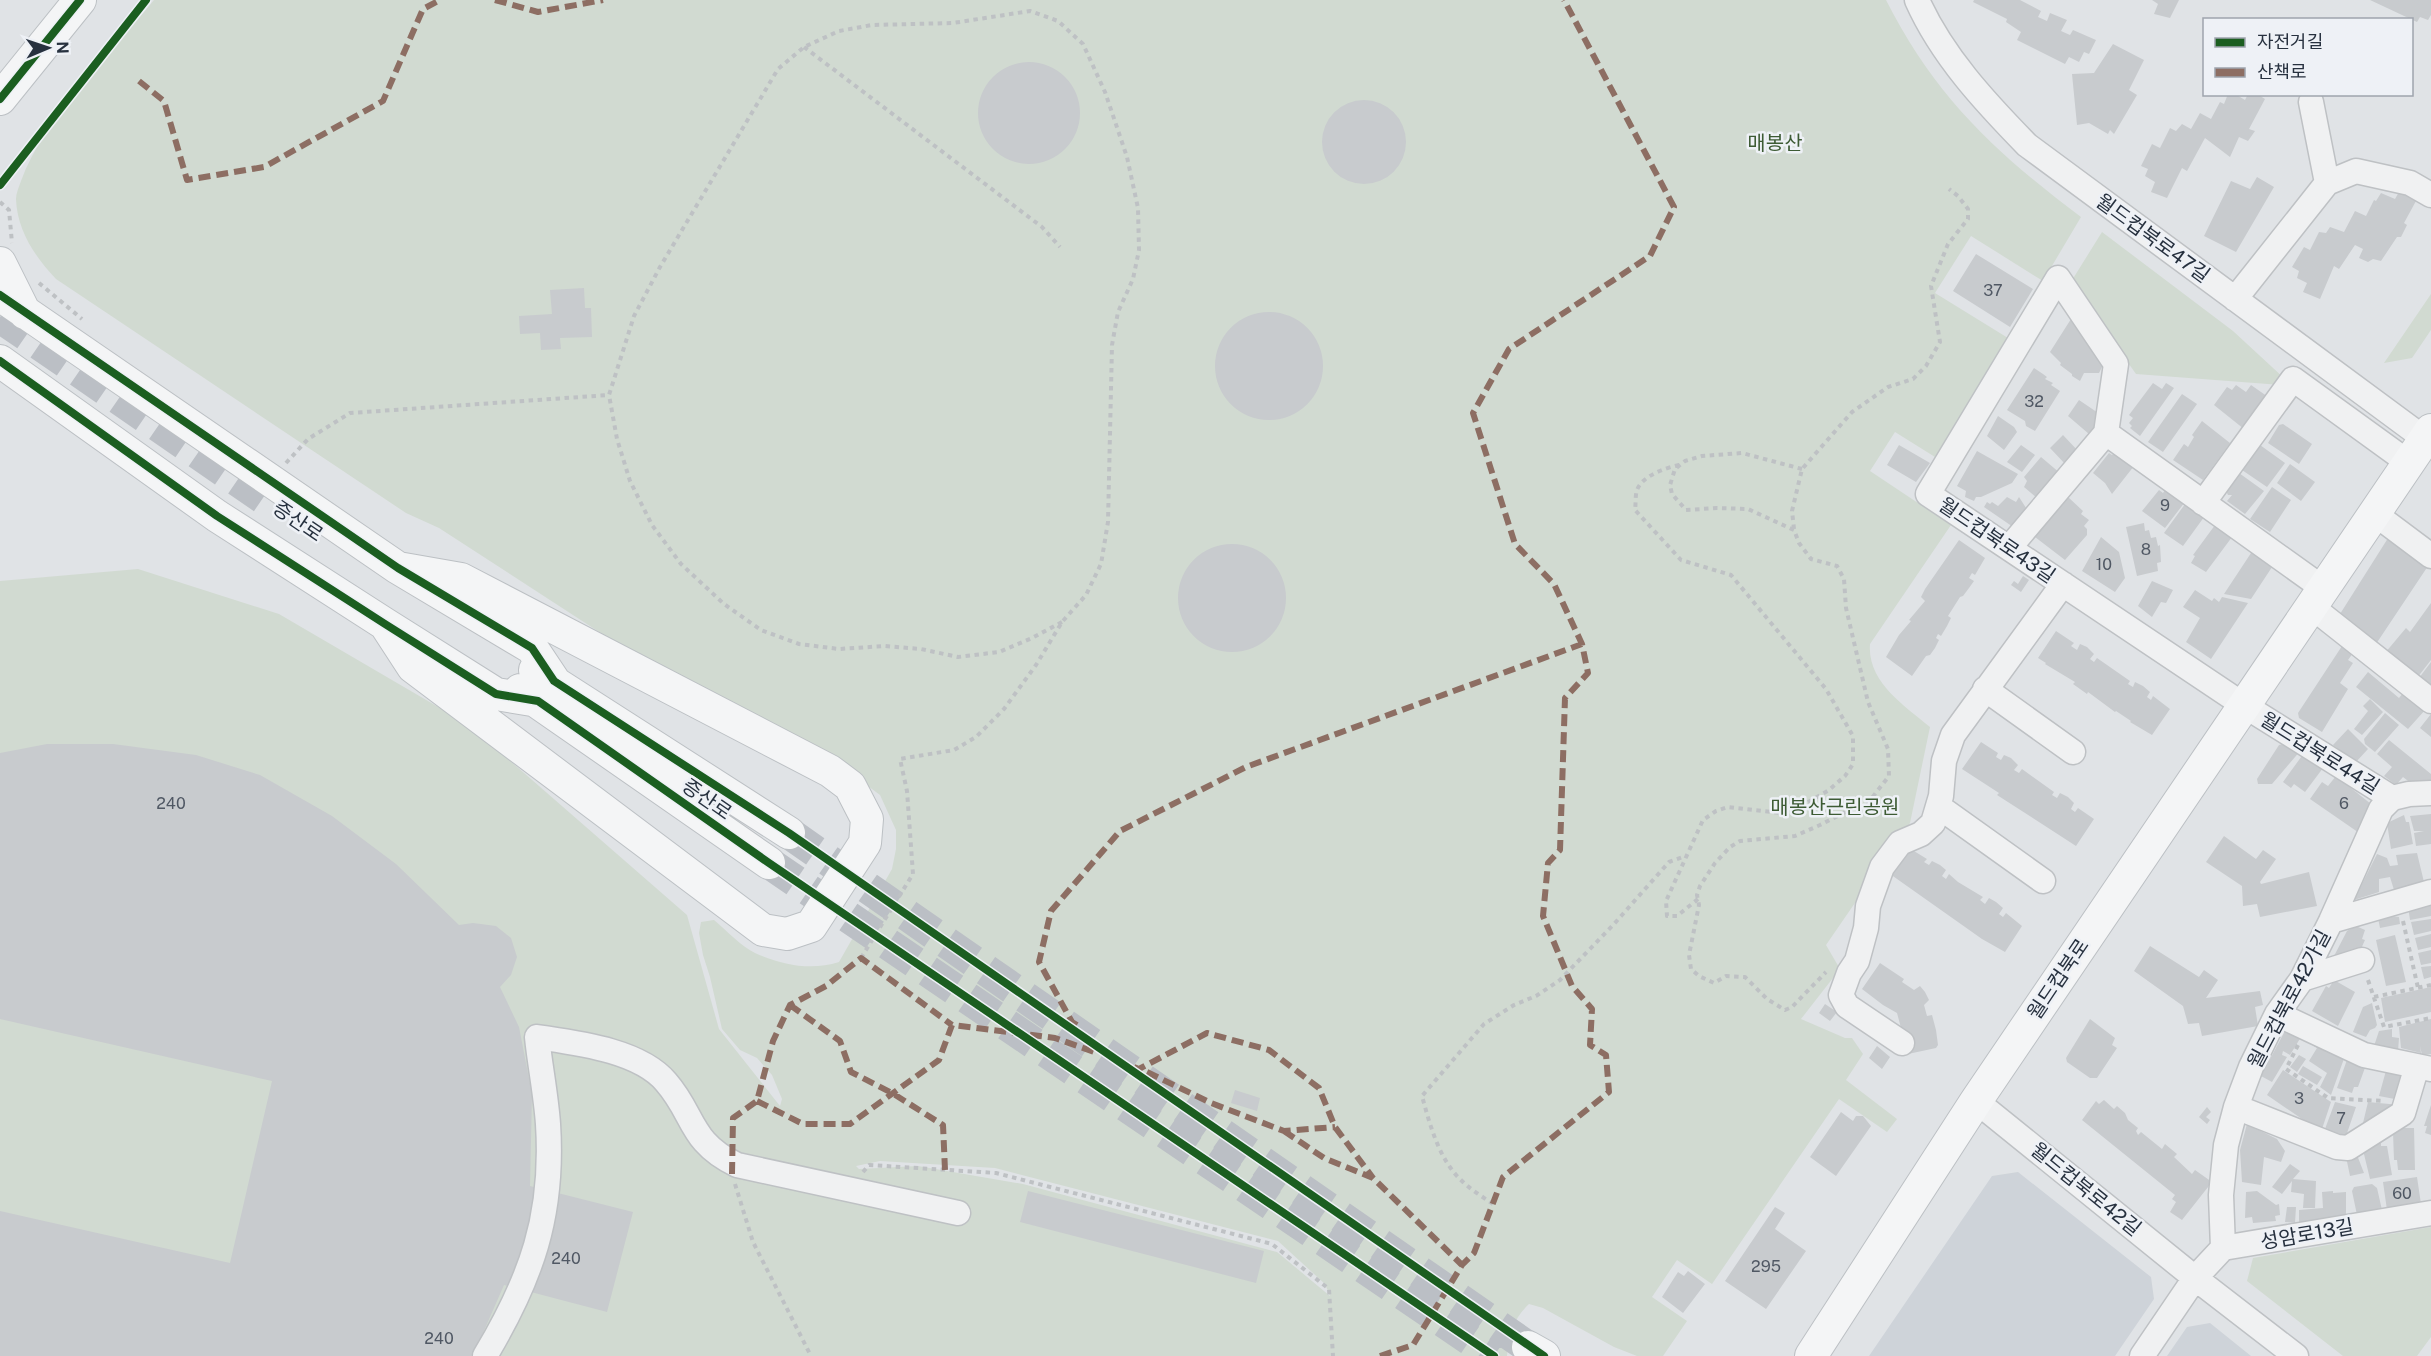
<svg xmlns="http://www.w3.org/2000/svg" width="2431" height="1356" font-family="'Public Sans','Noto Sans KR',sans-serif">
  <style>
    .built { fill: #ced3d9 }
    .green { fill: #d1dad1; fill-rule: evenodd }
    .building { fill: #c8cbce }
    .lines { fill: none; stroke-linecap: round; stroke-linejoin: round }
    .major-tunnel { stroke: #bbbfc5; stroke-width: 32; stroke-dasharray: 32 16; stroke-linecap: butt }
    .minor-casing { stroke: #bec1c4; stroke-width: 27 }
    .major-casing { stroke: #bcc0c4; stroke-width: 34 }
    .path { stroke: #bec1c4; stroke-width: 4; stroke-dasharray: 4.5 4.5; stroke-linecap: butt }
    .minor { stroke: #f0f1f2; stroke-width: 24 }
    .major { stroke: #f4f5f6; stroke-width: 32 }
    .quiet { stroke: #8d6e63; stroke-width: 6; stroke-dasharray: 12 6; stroke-linecap: butt }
    .cycleway-casing { stroke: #eef1f6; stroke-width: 11 }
    .cycleway { stroke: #1b5e20; stroke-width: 8 }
    .labels { text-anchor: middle; stroke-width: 5; stroke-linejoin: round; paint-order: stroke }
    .number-label { font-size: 16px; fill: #505864 }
    .park-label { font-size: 20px; fill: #3d5b34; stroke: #eef1f6 }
    .street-label { font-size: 20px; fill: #27313f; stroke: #eef1f6 }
  </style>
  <rect width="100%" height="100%" fill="#e0e3e6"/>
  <path class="built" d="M2018,1172L2151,1277L2154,1299L2115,1356H1869L1992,1176Z
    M2210,1323L2251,1356H2167L2187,1327Z"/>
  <path class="green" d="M154,0H1886C1935,97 1996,153 2081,217L2043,281L1971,236L1935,293L2008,338L1935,457L1895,432L1870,471L1951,525L1870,644C1867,682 1905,706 1930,727L1910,823L1826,945L1840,969L1801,1019L1845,1038H1852L1863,1054L1846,1080L1897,1119L1887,1132L1839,1099L1712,1284L1677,1260L1652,1297L1687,1321L1663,1356H1637L1614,1347L1543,1308L1529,1304C1513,1319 1509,1335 1507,1356H0V581L138,569L279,614L469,725L687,915L719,1029L780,1106L782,1099L772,1075L757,1058L740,1050L722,1029L710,977L703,955L699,933L701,922L714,920C727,931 741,946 755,953C782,965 811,971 839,962L892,869L896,849V830L880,795L860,780L613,641L439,528L406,513L56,279C35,257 17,230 16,199C16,193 19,187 21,181C45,116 110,54 154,0ZM880,1161L995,1168L1278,1241L1325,1284L1330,1296L1277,1252L1023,1184L918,1166L859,1169L856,1166Z
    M2102,232L2233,331L2285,379L2281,385L2136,374L2074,286V277Z
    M2431,294V330L2412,358L2384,363Z
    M2431,1227V1337L2417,1356H2343L2247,1281L2253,1258Z"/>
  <path class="building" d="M1974,0H2020L2041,11L2038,17L2047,21L2050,13L2067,20L2061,31L2070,35L2073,30L2096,40L2089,54L2084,52L2079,62L2069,57L2065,64L2017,40L2021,32L2006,22L2007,19L1973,2Z
    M2152,0H2179L2170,18L2154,14L2158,4Z
    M2370,0H2431V15L2428,20L2420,17L2417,22Z
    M2113,44L2144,60L2129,90L2137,95L2114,134L2110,130L2108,134L2089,123L2077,125L2072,74L2094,73Z
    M978 113a51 51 0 1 1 102 0a51 51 0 1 1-102 0Z
    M2228,94H2235L2245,100L2248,94H2257L2265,99L2249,129L2255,131L2248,141L2239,137L2230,157L2205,138L2187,171L2182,168L2167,198L2151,192L2155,182L2145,176L2148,169L2141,166L2152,144L2160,148L2170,128L2176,131L2182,124L2191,129L2200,113L2211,119L2220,102L2224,104Z
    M1322 142a42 42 0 1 1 84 0a42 42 0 1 1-84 0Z
    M2257,177L2274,187L2236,252L2204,236L2231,181L2250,189Z
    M2399,192L2416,201L2404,223L2407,225L2401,237H2397L2381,261L2373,259L2368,262L2359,258L2363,249L2355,245L2339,269L2334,266L2320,299L2303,292L2307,283L2297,278L2299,271L2292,267L2304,247L2310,250L2319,232L2326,233L2330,227L2344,232L2355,211L2366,216L2374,200L2376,201L2381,193L2395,199Z
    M1976,254L2033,289L2010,327L1953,291Z
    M584,288L585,308H591L592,337L560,338L561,349L541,350L540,333L520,334L519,316L552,314L550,290Z
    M1215 366a54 54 0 1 1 108 0a54 54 0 1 1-108 0Z
    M2071,319L2105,361L2099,373H2084L2080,381L2072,376V374L2060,365L2061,363L2050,352Z
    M2034,368L2043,374L2047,377L2045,379L2053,383L2051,385L2060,391L2035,431L2026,426L2025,421L2007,410Z
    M2153,383L2162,389L2166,383L2174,388L2140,436L2130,428L2132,426L2129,423L2133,418L2129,415Z
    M2236,385L2246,392L2251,385L2271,399L2244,429L2214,405L2227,387L2232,390Z
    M2182,394L2197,404L2163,452L2148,442Z
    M2079,400L2107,419L2096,440L2068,416Z
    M1998,416L2014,427L2017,432L2004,450L1987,436Z
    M2202,421L2230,443L2203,480L2173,460L2184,444L2188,447L2194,437L2192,435Z
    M2283,424L2312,444L2299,464L2268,443L2279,425Z
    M2063,435L2079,452L2067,466L2050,448Z
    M1899,445L1930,463L1916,482L1887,465Z
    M2021,445L2035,455L2022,472L2007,462Z
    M2260,445L2285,463L2267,487L2242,470Z
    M1977,451L2018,474L2012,483L1981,497H1976L1974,501L1965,497L1966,491L1957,486Z
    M2116,451L2134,466L2112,494L2105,483L2093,473L2109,453L2112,455Z
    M2041,457L2067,479L2044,504L2024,487L2027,481L2024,477Z
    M2290,464L2315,482L2301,501L2277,483Z
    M2239,473L2264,491L2245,514L2227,501L2232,495H2228L2226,491Z
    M2169,484L2188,498L2165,528L2142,511L2159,490L2163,493Z
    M2272,487L2291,500L2270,532L2250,519Z
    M2007,497L2016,502L2019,497L2028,511L2016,529L1984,507L1987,502L1990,504L1992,502L1998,506Z
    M2068,497L2083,511L2081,514L2089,520L2084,526L2087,529V535L2065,560L2035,537Z
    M2188,500L2207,513L2183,546L2164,533Z
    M2218,521L2235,533L2206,572L2191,563L2195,556L2193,555Z
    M2144,523L2145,531L2149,530L2151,538L2156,537L2158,546L2160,545L2161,562L2157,563L2158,571L2137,576L2126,527Z
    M2390,535L2428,566L2376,644L2340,614Z
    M2101,537L2119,552L2125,578L2115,592L2082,571Z
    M1959,540L1985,558L1975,575L1972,573L1969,578L1974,581L1969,588L1963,596L1960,597L1948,616L1951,618L1947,626L1941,636L1938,634L1936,638L1939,640L1935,648L1930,655L1926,656L1912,676L1886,657L1899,635L1911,621L1909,620L1925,601L1921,597L1925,589Z
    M1178 598a54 54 0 1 1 108 0a54 54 0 1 1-108 0Z
    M2255,547L2276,561L2251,599L2224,594Z
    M2023,576L2029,580L2021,592L2011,585L2014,581L2018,584Z
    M2152,581L2173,590L2166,603L2161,602L2152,617L2138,606Z
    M2195,590L2212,601L2214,598L2219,602L2222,597L2248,603L2211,659L2186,642L2200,618L2183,607Z
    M2431,603V660L2417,678L2385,653L2406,628L2410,632Z
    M2056,631L2074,643L2071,646L2077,650L2080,644L2087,647L2094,654L2090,659L2094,662L2097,658L2130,681L2128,684L2133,687L2135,682L2143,686L2150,692L2147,697L2151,700L2153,696L2170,709L2152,735L2130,722L2131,721L2116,711L2115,712L2088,692L2087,694L2073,684L2075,682L2045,664L2046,663L2038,658Z
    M2342,646L2353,653L2348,660L2353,663L2340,683L2348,689L2322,732L2299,718L2298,713Z
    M2431,662V694L2416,682Z
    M2368,672L2399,698L2403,693L2426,709L2408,729L2356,687Z
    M2370,699L2383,712L2362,735L2354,729L2368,711L2363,706Z
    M2385,713L2399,725L2375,752L2365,744L2364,739Z
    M2431,714V737L2420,728Z
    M2348,729L2368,749L2356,762L2333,745Z
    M2389,740L2431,774V784L2416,787L2403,777L2396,785L2384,776L2392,767L2377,754Z
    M1981,742L1998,753L1996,757L2001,760L2004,755L2011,758L2018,765L2014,770L2019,773L2022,769L2054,792L2052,795L2057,798L2060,793L2068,797L2074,803L2071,809L2075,812L2078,808L2094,819L2076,846L2011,804L1997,795L1999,793L1962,769Z
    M2290,742L2301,750L2272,784H2258L2257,779L2279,745Z
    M47,744H113L196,755L260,775L332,816L396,864L459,925L473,923L496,926L511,938L517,957L511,975L500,987L519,1027L532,1094L530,1186L633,1212L607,1312L504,1285L476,1349L471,1356H0V1211L230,1263L272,1081L0,1019V753Z
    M2304,753L2323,768L2305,792L2294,784L2291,788L2283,782Z
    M2336,776L2376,808L2365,837L2310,799L2322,782L2328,786Z
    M2431,814V844L2416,846L2414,833L2424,831H2414L2410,816Z
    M2404,815L2406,822H2409L2413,844L2391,849L2387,823Z
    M2224,836L2256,859L2263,850L2276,859L2260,882L2261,884L2309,872L2317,906L2260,917L2257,904L2243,906L2242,886L2206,862Z
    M1909,848L1927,859L1924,862L1929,865L1932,861L1940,865L1946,870L1942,876L1946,879L1949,874L1958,882L1983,897L1980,900L1985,904L1989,898L1996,902L2003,908L1999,914L2003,917L2006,913L2022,926L2005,952L1982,939L1890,874Z
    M2417,853L2424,882L2394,890L2390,877L2379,879V892L2354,900L2377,854L2387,858L2390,866L2398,865L2396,855Z
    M2431,902V916L2410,920L2408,906Z
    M2392,916L2399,917L2400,924L2380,928L2378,918Z
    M2431,919V931L2414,935L2411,922Z
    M2356,926L2365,930L2362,939L2365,940L2360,951L2333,958L2347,931Z
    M2431,934V947L2418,950L2415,938Z
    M2395,935L2406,982L2386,986L2376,940Z
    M2150,946L2199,977L2204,970L2218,980L2206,998L2260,991L2263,1005L2255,1007L2258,1026L2202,1036L2199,1023L2188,1024L2183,1006L2134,971Z
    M2431,950V963L2421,965L2418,953Z
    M1880,963L1904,979L1902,982L1914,990L1920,986L1925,992L1929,1000L1924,1005L1927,1016L1932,1015L1936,1030L1938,1045L1936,1048L1908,1054L1897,1013L1883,1005L1862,989Z
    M2431,966V977L2424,979L2421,967Z
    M2334,980L2355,992L2338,1026L2312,1011L2326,986L2329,988Z
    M2431,987V1012L2385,1022L2381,998Z
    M2372,1003L2377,1025L2375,1028L2370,1030L2366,1037L2353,1032L2363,1007Z
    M1825,1004L1837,1012L1830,1021L1819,1013Z
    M2090,1019L2115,1038L2112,1045L2117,1048L2097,1078H2090L2067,1062L2066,1058Z
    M2431,1019V1054L2422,1055L2420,1046L2421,1053L2401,1048L2399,1027Z
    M2286,1029L2304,1032L2290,1055L2283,1051L2282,1055L2287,1057L2272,1082L2261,1076Z
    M2392,1029V1037L2399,1038L2398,1051L2374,1046L2379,1031Z
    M2311,1032L2346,1053L2331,1095L2320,1087L2327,1073L2309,1061L2317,1048L2306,1041Z
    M1877,1046L1890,1057L1882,1069L1869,1058Z
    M2299,1055L2306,1059L2297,1072L2290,1067Z
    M2348,1057L2366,1065L2358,1087H2354L2352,1093L2337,1088Z
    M2303,1066L2322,1077L2317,1085L2298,1074Z
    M2387,1067L2412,1076L2405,1101L2379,1096Z
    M2283,1070L2331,1102L2321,1132L2267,1095Z
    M1235,1090L1260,1098L1257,1111L1231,1103Z
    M2104,1100L2114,1109L2117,1106L2125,1113L2128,1120L2138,1128L2136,1131L2138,1135L2141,1132L2162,1149L2165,1144L2177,1154L2174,1157L2192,1174L2195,1170L2212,1182L2182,1220L2170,1212L2176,1202L2172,1199L2175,1195L2082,1120L2096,1101L2099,1104Z
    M2335,1102L2356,1107L2346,1136L2325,1129Z
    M2368,1102L2400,1105L2368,1131L2363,1123Z
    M2431,1105V1135L2425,1133L2427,1126H2424Z
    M2207,1107L2211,1112L2206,1117L2210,1120L2207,1124L2199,1117Z
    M1841,1112L1853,1121L1856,1116H1863L1871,1126L1836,1176L1810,1157Z
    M2247,1124L2277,1139L2285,1151L2281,1162L2264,1157L2261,1185L2242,1182L2240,1150Z
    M2399,1128H2414L2415,1170H2398L2397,1160H2394L2393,1132Z
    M2381,1143V1146H2387L2392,1175L2370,1179L2363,1150L2364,1146Z
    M2345,1152L2357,1155L2364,1173L2350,1176Z
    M2290,1164L2300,1171L2293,1179L2316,1181L2315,1208H2303L2304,1194L2291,1192L2292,1181L2282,1194L2272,1187Z
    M2417,1177L2421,1204L2387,1210L2383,1182Z
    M2372,1184L2377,1188L2382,1210L2357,1215L2352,1191L2354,1187Z
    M1028,1191L1264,1251L1256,1283L1020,1222Z
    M2257,1191L2276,1205L2279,1204L2280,1215L2275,1216L2276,1221L2253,1223L2252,1217L2245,1218L2246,1192Z
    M2333,1191V1193L2346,1192V1218H2324V1222L2299,1223V1210L2323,1208L2322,1192Z
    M1775,1207L1785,1213L1775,1229L1806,1251L1766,1309L1725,1281Z
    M2287,1207H2296L2295,1223L2285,1222Z
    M1688,1271L1705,1284L1683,1313L1662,1297L1678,1272L1684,1276Z"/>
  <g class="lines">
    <path class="major-tunnel" d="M0,317L263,498
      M789,833L1528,1347
      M769,863L1494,1356"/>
    <g class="minor-casing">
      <path id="minor" d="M1917,0C1942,56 1985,102 2027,145L2425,439
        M2327,183L2356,171L2410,183L2431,195
        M2235,299L2327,183L2311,102
        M2106,433L2116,364L2058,278L1928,494L2245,706L2392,798L2409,794L2431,793
        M2203,503L2293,379L2409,463
        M2375,514L2431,556
        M2009,548L2106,433L2324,589
        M2312,607L2431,701
        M1985,689L2073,752
        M1938,806L2043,881
        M2331,921L2431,892
        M2302,979L2362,960
        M2277,1014L2364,1055L2431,1069
        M1902,1043L1847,1006L1841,995L1849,973L1857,961L1866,928L1868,906L1882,867L1900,843L1921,834L1933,823L1941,796L1944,761L1953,735L2063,584
        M1976,1101L2195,1278L2296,1356
        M2236,1107L2337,1147L2348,1148L2403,1113L2417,1066
        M2223,1248L2221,1195L2226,1145L2236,1107L2251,1067L2277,1014L2302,979L2331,921L2381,809L2392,798
        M485,1356C531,1279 554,1216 548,1124C546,1095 540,1066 537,1037C576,1043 639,1050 666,1082C695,1115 689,1142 737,1165L958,1213
        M2142,1356L2195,1278L2223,1248L2431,1213"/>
    </g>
    <g class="major-casing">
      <path id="major" d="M0,99L80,0
        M0,263L25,313
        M0,295L398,568L532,648L554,681
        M0,361L217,516L385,624L496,694L538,701
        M385,624L413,667L763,930L787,934L811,926L865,843L867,819L850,786L830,771L461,579L398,568
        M535,670L789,833
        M520,690L769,863
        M1528,1347L1544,1356
        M1811,1356L1976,1101L2431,430"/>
    </g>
    <path class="path" d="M804,47L1042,227L1060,247
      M0,202L9,210L12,243
      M39,283L82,319
      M286,463L308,439L350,413L609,395
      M1679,465C1665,468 1642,476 1637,490C1635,496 1636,504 1635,510L1681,560L1731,575L1826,689L1853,736V764L1845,776L1829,790L1798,808L1780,813L1728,807L1716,811L1703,820L1666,901L1667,916H1677L1698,899
      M1802,469L1742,453L1702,456L1685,461L1675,469L1670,485L1672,494L1686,510L1717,508L1748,509L1794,530L1799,543L1811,559L1837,566L1844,579L1846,608L1868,702L1888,749L1889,776L1871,799L1820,825L1795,836L1740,841L1730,847L1715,863L1700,886L1697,895L1699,905L1689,955L1691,969L1699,976L1714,983L1726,976L1745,977L1767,999L1785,1010L1792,1007L1826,972
      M1794,529L1792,511L1802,469L1852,412L1888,387L1913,379L1926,366L1940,342L1931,286L1948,244L1968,219V209L1958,196L1949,189
      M2403,921L2418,988
      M861,958L913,874L907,791L900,759L954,750L976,737L1004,709L1036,665L1062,622L1086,595L1101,564L1108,522L1112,345L1118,312L1133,279L1139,250L1138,208L1127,157L1105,92L1083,44L1058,21L1030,11L953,23L872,25L839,31L804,47L778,69L660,267L634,316L609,395L617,439L630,481L652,525L681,564L724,604L761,630L799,644L839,649L885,646L921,649L958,657L999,652L1032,638L1062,622
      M2368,980L2384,1027L2431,1018
      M2374,997L2431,985
      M2298,1045L2286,1069L2328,1098L2383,1101
      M863,1172L869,1165L996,1173L1272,1244L1329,1289L1333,1356
      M735,1184L753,1242L811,1356
      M1493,1204C1483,1197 1471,1190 1462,1181C1439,1160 1430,1125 1422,1096L1484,1024L1514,1005L1536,996L1560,980L1614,924L1669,862L1686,856"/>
    <use href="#minor" class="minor"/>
    <use href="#major" class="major"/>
    <path class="quiet" d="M495,0L538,12L603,0
      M139,81L164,101L187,180L264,167L383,101L423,9L440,0
      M790,1005L840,1041L851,1072L892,1093L943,1125L945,1170
      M1077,1025L1072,1022L1039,962L1051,911L1120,831L1246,767L1582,644
      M1134,1067L1139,1069L1207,1033L1269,1050L1319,1088L1335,1127L1373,1178
      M1147,1072L1211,1103L1284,1131L1335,1127
      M757,1101L803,1124H850L939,1060L952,1025L1055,1038L1097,1053
      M1284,1131L1324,1158L1373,1178L1462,1265
      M732,1174L733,1118L757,1101L773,1041L790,1005L826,986L861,958L952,1025
      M1380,1356L1413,1345L1462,1265L1474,1253L1503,1177L1609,1092L1606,1055L1590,1045L1592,1009L1572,986L1543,916L1548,863L1560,850L1565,698L1588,673L1582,644L1554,584L1515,544L1473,413L1509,349L1650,256L1674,207L1564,0"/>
    <g class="cycleway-casing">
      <path id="cycleway" d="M0,99L80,0
        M0,185L146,0
        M0,295L398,568L532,648L554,681L789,833L1544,1356
        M0,361L217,516L385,624L496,694L538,701L769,863L1494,1356"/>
    </g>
    <use href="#cycleway" class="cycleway"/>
  </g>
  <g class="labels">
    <g class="number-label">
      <text x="1993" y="296">37</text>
      <text x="2034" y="407">32</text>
      <text x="2165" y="511">9</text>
      <text x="2146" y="555">8</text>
      <text x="2104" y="570">10</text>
      <text x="171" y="809">240</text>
      <text x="2344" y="809">6</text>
      <text x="2299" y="1104">3</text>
      <text x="2341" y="1124">7</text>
      <text x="2402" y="1199">60</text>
      <text x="566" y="1264">240</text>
      <text x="1766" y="1272">295</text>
      <text x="439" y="1344">240</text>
    </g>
    <g class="park-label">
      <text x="1775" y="150">매봉산</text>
      <text x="1835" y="814">매봉산근린공원</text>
    </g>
    <g class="street-label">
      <text transform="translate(2153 238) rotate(36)" y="7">월드컵북로47길</text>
      <text transform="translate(298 521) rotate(34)" y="7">증산로</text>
      <text transform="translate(1997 540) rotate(34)" y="7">월드컵북로43길</text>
      <text transform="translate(2320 753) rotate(32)" y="7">월드컵북로44길</text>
      <text transform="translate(707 799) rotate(35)" y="7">증산로</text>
      <text transform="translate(2058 979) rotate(-56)" y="7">월드컵북로</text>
      <text transform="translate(2289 999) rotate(-62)" y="7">월드컵북로42가길</text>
      <text transform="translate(2086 1189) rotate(39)" y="7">월드컵북로42길</text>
      <text transform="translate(2307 1234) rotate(-10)" y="7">성암로13길</text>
    </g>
  </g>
  <rect x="2203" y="18" width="210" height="78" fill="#eef1f6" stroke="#9ea4ad" stroke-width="1.5"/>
  <rect x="2215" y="38" width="30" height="9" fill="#1b5e20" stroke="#9ea4ad" stroke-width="1.5"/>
  <text x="2257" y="48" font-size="18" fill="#27313f">자전거길</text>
  <rect x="2215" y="68" width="30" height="9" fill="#8d6e63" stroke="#9ea4ad" stroke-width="1.5"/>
  <text x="2257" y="78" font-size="18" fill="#27313f">산책로</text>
  <g transform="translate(48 48) rotate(88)" stroke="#eef1f6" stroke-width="4.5" paint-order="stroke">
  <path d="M0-4.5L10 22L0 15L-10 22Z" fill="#27313f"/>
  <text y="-9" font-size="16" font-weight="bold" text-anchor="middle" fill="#27313f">N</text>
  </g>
</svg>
